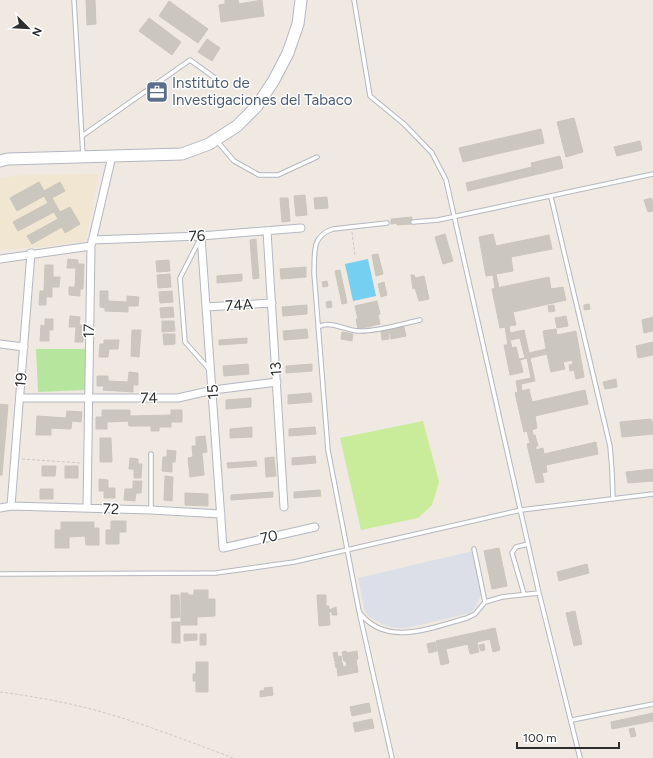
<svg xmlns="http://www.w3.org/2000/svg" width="653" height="758" font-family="Figtree,sans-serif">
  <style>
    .education { fill: #f0e6d1 }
    .airport { fill: #dcdee8 }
    .green { fill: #b6e59e }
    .pitch { fill: #c9ec9a }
    .water { fill: #75cff0 }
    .building { fill: #cbc7bf; stroke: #cbc5ba; fill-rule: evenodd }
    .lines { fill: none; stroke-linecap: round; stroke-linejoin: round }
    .lane-casing { stroke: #b4b7c1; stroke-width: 5.5 }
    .street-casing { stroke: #b4b7c1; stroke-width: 9 }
    .secondary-casing { stroke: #b4b7c1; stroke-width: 13 }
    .path { stroke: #c9c9c9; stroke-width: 1; stroke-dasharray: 3 2; stroke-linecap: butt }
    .lane { stroke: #fff; stroke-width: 3.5 }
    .street { stroke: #fff; stroke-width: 7 }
    .secondary { stroke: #fff; stroke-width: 11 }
    .labels { text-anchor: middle; stroke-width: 3; stroke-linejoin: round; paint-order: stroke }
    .service-label { font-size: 15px; fill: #4e5e75; stroke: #fff; text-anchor: start }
    .street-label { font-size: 15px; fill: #2e2e2e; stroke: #fff }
  </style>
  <rect width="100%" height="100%" fill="#efe9e1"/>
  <path class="education" d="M99,174L85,241L44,247L0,250V178L23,175Z"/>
  <path class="airport" d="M473,551L481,595L475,608L470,613L407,628H398L386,626L368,616L364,608L358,578Z"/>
  <path class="green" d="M36,349H85V390L38,392Z"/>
  <path class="pitch" d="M423,421L439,482L432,505L418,518L361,530L340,438Z"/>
  <path class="water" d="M368,259L376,296L353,301L345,264Z"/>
  <path class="building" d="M86,0H95L96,24L87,25Z
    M225,0H238L239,4L262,0L264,16L221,22L219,5L225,4Z
    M169,1L208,29L198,43L159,16Z
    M149,18L181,42L172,55L139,31Z
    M207,39L220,48L212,61L198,52Z
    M574,118L583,152L566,157L557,122Z
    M541,129L544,143L463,162L459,148Z
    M640,141L642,150L617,156L614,147Z
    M560,156L563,168L534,175L531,163Z
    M532,167L534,175L468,191L466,183Z
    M39,182L44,191L60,182L65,191L52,198L60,212L70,207L80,224L65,233L62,227L32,244L27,236L58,219L54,212L18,231L13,222L48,203L44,196L17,211L10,198Z
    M305,195L307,215L296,216L294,196Z
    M327,197L328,208L315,209L314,198Z
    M280,198H288L290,221L282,222Z
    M651,198L653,202V211L648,212L644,200Z
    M412,217V224L397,225V223L391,224V219Z
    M445,234L453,261L443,264L435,237Z
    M493,234L496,246L549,235L552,249L511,257L513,271L496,274L499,288H495L493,275L486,276L479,237Z
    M256,239L259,278L253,279L250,240Z
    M378,254L383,274L376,276L372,255Z
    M68,259L78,260V264H84L83,289H80V296L69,295V287H75L76,268H67Z
    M169,260L170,271L157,272L156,261Z
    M45,265H53V277H60L59,287H52V297H46V305H39L40,291H44Z
    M306,267V277L281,279L280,269Z
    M340,270L347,303L342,304L335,271Z
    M170,274L171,287L158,288L157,275Z
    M242,274V281L217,283V276Z
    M411,275H414L415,278L424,276L429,299L419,301L415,288L413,289Z
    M549,277L551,289L563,287L566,300L513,312L516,325L509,326L510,333L524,330L529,353L546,349L543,331L556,329L557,335L576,331L584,377L576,379L574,370L570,371L569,365L573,364L572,360L563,362L565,369L551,372L547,354L530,358L535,381L521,384L522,391L529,389L532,402L585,390L588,404L535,416L537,428L532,430L533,435H535L538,446H536V450L543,448L544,454L596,442L598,454L546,465L547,472L542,473L544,482L536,483L527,444L530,443L527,431L524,432L515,393L518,392L516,381L531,378L527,358L520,360L523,372L510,375L504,345H508L505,327L500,328L492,289ZM520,338L525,358L519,359L516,347L512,348L510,340Z
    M327,281L328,286L323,287L322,282Z
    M384,282L387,295L381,297L378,284Z
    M100,291H108V301L127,302V296L139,297L138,306H128V312L105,311V308L100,307Z
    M172,291L173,302L160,303L159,292Z
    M331,301L332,307L327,308L326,302Z
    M377,301L380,314L378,315L380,324L358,329L356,319H358L355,306Z
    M589,304L590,309L584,310V305Z
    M307,305V314L283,316L282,307Z
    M554,305L555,311L549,312L548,306Z
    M173,307L174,317L161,318L160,308Z
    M70,316L80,317L79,325H84L83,342H75L76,327H69Z
    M566,316L568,326L557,328L555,318Z
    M653,317V331L644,333L642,320Z
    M45,319H53V330H49V341H40L41,325L45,326Z
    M162,321H174L175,331L162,332Z
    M404,327L406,336L391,339L389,330Z
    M307,329L308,338L284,340L283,331Z
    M132,330H141L139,357L131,356Z
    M388,330L389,339L382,340L381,331Z
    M342,332L353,334L352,341L341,339Z
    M163,334H175V344L164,345Z
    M247,338V343L219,345V340Z
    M104,340H119L118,349H109L108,357H99L100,344H104Z
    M653,342V355L638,358L636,346Z
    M248,364L249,374L224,376L223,366Z
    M312,364V371L286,373V366Z
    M129,372L138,373V385H133V392L103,390L104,386H97V376H108V381L128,382Z
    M616,379L617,387L605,389L603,382Z
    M311,393L312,402L288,404V395Z
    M251,398V407L226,409V400Z
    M0,404L8,405L2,475H0Z
    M102,410H130V416L171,415V410H182V422H171V427H159V431H151V426H129L128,421L107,422V429H96V417H102Z
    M67,411L82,412L81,422L72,421L71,429L51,428V435H36L37,416L66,418Z
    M651,419L652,422H653V434L622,437L620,422Z
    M252,427V437L230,438V429Z
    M315,427L316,434L289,436V429Z
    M205,436L207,452L202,453L204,475L190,477L188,458L193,457L192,446H196V437Z
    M100,438H111L112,462H100Z
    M167,450L176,451L175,462H172V472L162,471L163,457H167Z
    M315,456L316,463L292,465V458Z
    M274,457L276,476L266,477L265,458Z
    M130,458L138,459V464H142L141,478H134V469H129Z
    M256,461L257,466L228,468L227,463Z
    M42,466H56L55,476H42Z
    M65,466H78V478H65Z
    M653,469V481L628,483L626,472Z
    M165,476L173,477L172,501L164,500Z
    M99,479L108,480V488H115V498H104V491H99Z
    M133,481H142L141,493H136L135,501L124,500L125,489H133Z
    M40,489H53V499H40Z
    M320,490L321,496L294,498V492Z
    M273,492V497L231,500V495Z
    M185,493L208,494V506L185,505Z
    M111,521H126V532H119V544H106V530H111Z
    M61,522H94V528H99V545H86L85,536L69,537V548H55V530H61Z
    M499,548L507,586L492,589L484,551Z
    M587,564L589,573L559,581L557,572Z
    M194,590H208V599H215V616L197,617V625H181V593H188V595H194Z
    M171,595H179L180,617L171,618Z
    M317,595H326V606H329V610L336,607L337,615H332V612H329L330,625L319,626Z
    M575,611L582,644L574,646L566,613Z
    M172,622H180V643H172Z
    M495,628L500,650L493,652L490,639L477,642L479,652L470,654L468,644L446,649L449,663L441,665L436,641Z
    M184,634H197V640L184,641Z
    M200,634H206V645H200Z
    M435,642L437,651L429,653L427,644Z
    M484,644L485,650L481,651L479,645Z
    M346,651L347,653L357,651L358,659L356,660L358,672L338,676L337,668L347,666L346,661H344L342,652Z
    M337,652L338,657L341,656L342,661L335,662L333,653Z
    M196,662H208V692H196V681H193V674H196Z
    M342,662L343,666L336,668L335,663Z
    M272,687L273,695L260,697V691L265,690L264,688Z
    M369,703L371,712L352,716L350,707Z
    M653,713V721L612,729L611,722Z
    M372,719L374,728L355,732L353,723Z
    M634,728L636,736L631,737L629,729Z"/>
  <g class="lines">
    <g class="lane-casing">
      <path id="lane" d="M74,0L83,156
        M354,0L370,96L404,124L432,153L446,180L539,593L580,758
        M82,136L190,60L215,78
        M217,141L234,161L259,175H278L317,157
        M551,197L610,446L612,471L613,499
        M413,222L438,220L653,174
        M387,223L333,229C311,236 315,253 314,273L328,450L359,611L392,758
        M200,239L180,278L185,342L209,369
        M318,327C330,320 345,330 358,331C376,332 402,324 420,320
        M151,454V510
        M474,549L485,602
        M0,574L216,573L294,562L521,510L653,494
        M524,594L512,553L516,547L528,544
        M360,613C387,648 433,627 467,618L475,614L485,602L502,597L539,593
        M572,720L653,704"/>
    </g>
    <g class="street-casing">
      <path id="street" d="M267,231L284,507
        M201,236L223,548L315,527
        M92,240L201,236L301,228
        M0,259L91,246
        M206,307L272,303
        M0,344L24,347
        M20,398H178L213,390L277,382
        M11,506L31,253
        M0,508L11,506L151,510L221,514
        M87,508L91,246L112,156"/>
    </g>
    <g class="secondary-casing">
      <path id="secondary" d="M0,161L8,159L182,154L209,144L237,126L257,106L274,80L288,53L298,24L301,0"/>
    </g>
    <path class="path" d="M352,232L355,256
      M22,459L81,463
      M0,692C32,696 64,702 95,710C142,723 188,741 233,758"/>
    <use href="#lane" class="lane"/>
    <use href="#street" class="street"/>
    <use href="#secondary" class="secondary"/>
  </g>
  <defs>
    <g id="office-square" transform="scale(1.15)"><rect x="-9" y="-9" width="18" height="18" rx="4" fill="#5c6f8a" stroke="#fff"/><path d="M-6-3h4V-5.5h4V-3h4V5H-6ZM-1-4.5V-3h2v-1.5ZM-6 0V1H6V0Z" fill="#fff"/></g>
  </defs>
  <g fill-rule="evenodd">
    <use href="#office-square" x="157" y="92"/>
  </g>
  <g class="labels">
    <g class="service-label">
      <text x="172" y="88">Instituto de<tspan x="172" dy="17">Investigaciones del Tabaco</tspan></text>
    </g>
    <g class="street-label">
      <text transform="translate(197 236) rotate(-3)" y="5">76</text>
      <text transform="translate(239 305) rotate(-4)" y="5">74A</text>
      <text transform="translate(89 331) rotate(-89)" y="5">17</text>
      <text transform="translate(276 369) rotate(-94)" y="5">13</text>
      <text transform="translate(21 380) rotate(-85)" y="5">19</text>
      <text transform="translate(213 392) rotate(-94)" y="5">15</text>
      <text transform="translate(149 398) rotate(-1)" y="5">74</text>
      <text transform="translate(111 509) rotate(2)" y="5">72</text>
      <text transform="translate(269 537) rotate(-13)" y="5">70</text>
    </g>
  </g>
  <g transform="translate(28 28) rotate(114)" stroke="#ffffff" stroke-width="3" paint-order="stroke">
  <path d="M0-3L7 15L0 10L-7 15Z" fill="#2e2e2e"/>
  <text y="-6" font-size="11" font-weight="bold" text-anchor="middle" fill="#2e2e2e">N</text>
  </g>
  <path d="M517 742v6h102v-6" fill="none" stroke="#2e2e2e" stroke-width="2"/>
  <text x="523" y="742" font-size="12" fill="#2e2e2e" stroke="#ffffff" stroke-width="3" paint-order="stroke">100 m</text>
</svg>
